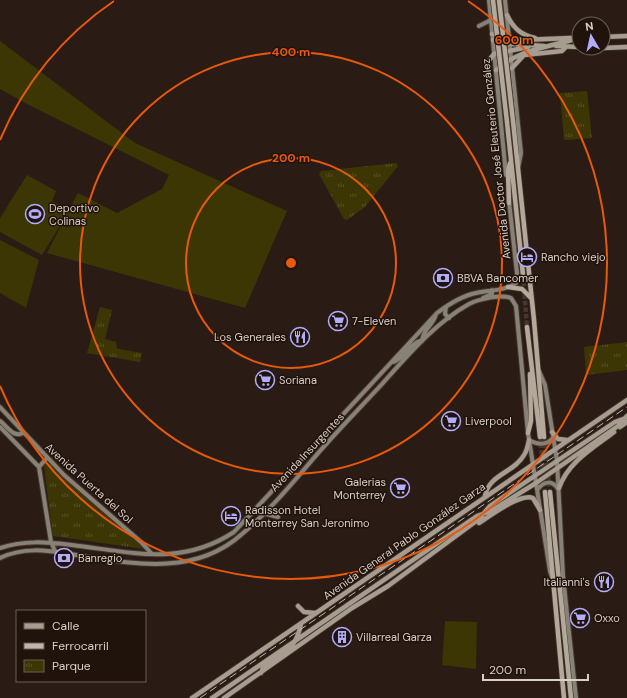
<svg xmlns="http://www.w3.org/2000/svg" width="627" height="698" font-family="'DM Sans',sans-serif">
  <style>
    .grass { fill: #3b3604 }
    .park { fill: url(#park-tufts) }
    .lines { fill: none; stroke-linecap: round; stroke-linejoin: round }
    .trunk-tunnel { stroke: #44372f; stroke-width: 4.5; stroke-dasharray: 4.5 2; stroke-linecap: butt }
    .secondary-casing { stroke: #463931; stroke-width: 6 }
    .primary-casing { stroke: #463931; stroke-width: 6 }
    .trunk-casing { stroke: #463931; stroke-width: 6 }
    .secondary { stroke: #888176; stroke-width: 4 }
    .primary { stroke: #a69c8f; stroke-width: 4.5 }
    .trunk { stroke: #b3a89a; stroke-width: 4.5 }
    .rail { stroke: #c0b6b0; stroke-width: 1; stroke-dasharray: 8 4; stroke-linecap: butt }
    .trunk-bridge-casing { stroke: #463931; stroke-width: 6; stroke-linecap: butt }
    .trunk-bridge { stroke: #b3a89a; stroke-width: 4.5 }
    .ring { fill: none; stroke: #e8590c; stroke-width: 2 }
    .labels { text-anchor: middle; stroke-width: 3; stroke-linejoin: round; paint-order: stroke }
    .street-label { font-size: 11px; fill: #d8cfc9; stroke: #20130b }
    .poi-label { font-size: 11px; fill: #d8cfc9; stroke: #20130b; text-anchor: start }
    .centre { fill: #e8590c; stroke: #20130b; stroke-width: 2 }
    .ring-label { font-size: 12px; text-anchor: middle; font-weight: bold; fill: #e8590c; stroke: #20130b; stroke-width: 3; stroke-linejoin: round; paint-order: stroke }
  </style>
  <defs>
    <pattern id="park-tufts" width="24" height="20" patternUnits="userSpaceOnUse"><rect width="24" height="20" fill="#3b3604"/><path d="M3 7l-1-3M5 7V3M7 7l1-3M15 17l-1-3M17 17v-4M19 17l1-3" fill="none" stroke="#575227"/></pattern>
  </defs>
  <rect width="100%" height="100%" fill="#2a1c14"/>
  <path class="grass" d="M0,41L135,143L287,211L245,308L47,253L66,216L42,255L0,232V218L27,175L56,191L52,201L69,210L78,193L117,213L162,189L169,175L27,104L0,89Z
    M0,240L39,260L26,308L0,293Z
    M445,621L477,622L476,669L442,665Z"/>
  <path class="park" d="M587,91L592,138L564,140L560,93Z
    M396,163L398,166L365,207L347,220L344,219L319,174L321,171Z
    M100,307L112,310L105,339L116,342L117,348L119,349L142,353L140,362L87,353Z
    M627,342V370L586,375L584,347Z
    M46,463L50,464L144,547V549L53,536L44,467Z"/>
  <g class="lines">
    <path class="trunk-tunnel" d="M523,275L527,327
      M540,437L545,492
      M544,437L550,492"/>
    <g class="secondary-casing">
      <path id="secondary" d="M489,0L506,175
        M505,0L521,153L518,168
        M479,26L491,20
        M483,298L492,294V290
        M446,307L445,314L449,318
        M422,341C423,328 434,325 436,314
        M393,362C404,359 408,345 420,341
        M539,371L545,385L557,461L563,576L576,698
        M0,407L64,475L141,542L152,554
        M0,421C7,426 13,438 23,433
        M0,427L39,467L51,542L55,551
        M529,440C538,445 546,446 553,438
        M39,467L47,458
        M538,489C544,481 552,480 558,489
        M263,513L278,517
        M0,548C24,540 47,542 72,545C131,552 181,567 234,532L437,313C449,304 461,296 476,293C489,290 505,291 516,283L517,273L509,201
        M0,558C23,547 46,550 70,554C129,563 193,578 242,534C268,512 291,485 313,459C335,433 359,409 382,384C408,355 435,323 469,304C479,299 501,294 511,298L516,306L528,433L550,571L552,577"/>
    </g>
    <g class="primary-casing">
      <path id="primary" d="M507,15C513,28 521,35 535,38
        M492,34L521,40L571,38
        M603,37L627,36
        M493,40L513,44L544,46
        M556,46L579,47
        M603,48L627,47
        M487,63L494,54L528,47
        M512,68L524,55L562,51L566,47
        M496,70C521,48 548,48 578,38
        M620,427L627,422
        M552,432L558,439L567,440
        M559,488C568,462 593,448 614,432
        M485,496C489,474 514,473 524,455C527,451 528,445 529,440
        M479,523C490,516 520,493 533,498L540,510
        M298,606L304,612L315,613
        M261,673L263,668C283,652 295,652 301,624
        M192,698L627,400
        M212,698L477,516L491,511L536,483L618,426L627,416
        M224,698L352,608L388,586L479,519L490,506L615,422L623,419"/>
    </g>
    <g class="trunk-casing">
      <path id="trunk" d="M513,121L534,320L544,437
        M507,122L523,275
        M509,203L508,171L510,163
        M508,287L522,289L531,298
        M527,327L540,437
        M528,433L531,421L530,374
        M545,492L564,698
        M550,492L571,698"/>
    </g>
    <use href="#secondary" class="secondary"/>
    <use href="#primary" class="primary"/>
    <use href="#trunk" class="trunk"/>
    <path class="rail" d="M200,698L627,407"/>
    <g class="trunk-bridge-casing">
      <path id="trunk-bridge" d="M493,0L507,122
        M499,0L513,121"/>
    </g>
    <use href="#trunk-bridge" class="trunk-bridge"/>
  </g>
  <g class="ring">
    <circle cx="291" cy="263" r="105"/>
    <circle cx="291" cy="263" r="211"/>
    <path d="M0 140A316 316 0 0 1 114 1M468 1A316 316 0 1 1 0 386"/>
  </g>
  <defs>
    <g id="stadium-ring" transform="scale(1)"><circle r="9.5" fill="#20130b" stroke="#b1adfa" stroke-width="1.5"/><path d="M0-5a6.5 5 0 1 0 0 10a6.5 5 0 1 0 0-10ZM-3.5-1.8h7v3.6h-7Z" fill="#b1adfa"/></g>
    <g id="hotel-ring" transform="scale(1)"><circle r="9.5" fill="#20130b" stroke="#b1adfa" stroke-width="1.5"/><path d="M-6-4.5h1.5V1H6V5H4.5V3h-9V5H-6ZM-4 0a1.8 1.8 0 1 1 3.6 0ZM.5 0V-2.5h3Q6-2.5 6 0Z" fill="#b1adfa"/></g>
    <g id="bank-ring" transform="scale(1)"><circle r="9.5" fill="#20130b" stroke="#b1adfa" stroke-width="1.5"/><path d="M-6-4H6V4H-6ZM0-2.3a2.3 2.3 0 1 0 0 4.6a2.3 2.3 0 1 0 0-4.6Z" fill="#b1adfa"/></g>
    <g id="supermarket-ring" transform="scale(1)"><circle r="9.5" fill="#20130b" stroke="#b1adfa" stroke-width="1.5"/><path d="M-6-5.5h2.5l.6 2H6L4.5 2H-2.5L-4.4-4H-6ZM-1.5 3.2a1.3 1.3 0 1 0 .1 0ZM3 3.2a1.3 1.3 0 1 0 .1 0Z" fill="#b1adfa"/></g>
    <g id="restaurant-ring" transform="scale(1)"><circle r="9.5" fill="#20130b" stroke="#b1adfa" stroke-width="1.5"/><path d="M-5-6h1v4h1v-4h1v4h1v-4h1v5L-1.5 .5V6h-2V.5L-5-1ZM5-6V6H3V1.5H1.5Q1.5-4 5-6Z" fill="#b1adfa"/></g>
    <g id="building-ring" transform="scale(1)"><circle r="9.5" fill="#20130b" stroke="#b1adfa" stroke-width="1.5"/><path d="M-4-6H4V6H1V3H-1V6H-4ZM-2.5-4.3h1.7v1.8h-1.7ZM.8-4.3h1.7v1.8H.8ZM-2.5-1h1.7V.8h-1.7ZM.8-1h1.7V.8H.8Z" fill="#b1adfa"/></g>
  </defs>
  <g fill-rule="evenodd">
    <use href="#stadium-ring" x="35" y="214"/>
    <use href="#hotel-ring" x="527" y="257"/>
    <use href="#bank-ring" x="443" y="278"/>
    <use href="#supermarket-ring" x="338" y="321"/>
    <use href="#restaurant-ring" x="300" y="337"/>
    <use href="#supermarket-ring" x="265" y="380"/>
    <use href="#supermarket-ring" x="451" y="421"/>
    <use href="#supermarket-ring" x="400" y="488"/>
    <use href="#hotel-ring" x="231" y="516"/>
    <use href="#bank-ring" x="64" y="558"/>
    <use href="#restaurant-ring" x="604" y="582"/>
    <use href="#supermarket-ring" x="580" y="618"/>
    <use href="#building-ring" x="342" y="637"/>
  </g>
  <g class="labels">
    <g class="street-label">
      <text transform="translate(496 159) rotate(-96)" y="4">Avenida Doctor José Eleuterio González</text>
      <text transform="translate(307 452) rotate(-47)" y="4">Avenida Insurgentes</text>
      <text transform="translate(89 483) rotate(42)" y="4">Avenida Puerta del Sol</text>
      <text transform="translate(404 541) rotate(-35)" y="4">Avenida General Pablo González Garza</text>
    </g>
    <g class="poi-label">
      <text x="49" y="212">Deportivo<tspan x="49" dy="13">Colinas</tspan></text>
      <text x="541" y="261">Rancho viejo</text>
      <text x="457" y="282">BBVA Bancomer</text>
      <text x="352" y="325">7-Eleven</text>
      <text x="286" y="341" text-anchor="end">Los Generales</text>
      <text x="279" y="384">Soriana</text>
      <text x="465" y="425">Liverpool</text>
      <text x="386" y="486" text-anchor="end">Galerias<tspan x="386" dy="13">Monterrey</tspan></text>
      <text x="245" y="514">Radisson Hotel<tspan x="245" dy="13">Monterrey San Jeronimo</tspan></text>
      <text x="78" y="562">Banregio</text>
      <text x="590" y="586" text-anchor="end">Italianni's</text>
      <text x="594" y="622">Oxxo</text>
      <text x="356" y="641">Villarreal Garza</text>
    </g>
  </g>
  <circle cx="291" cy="263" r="6" class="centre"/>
  <g class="ring-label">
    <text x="514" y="44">600 m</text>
    <text x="291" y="56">400 m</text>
    <text x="291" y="162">200 m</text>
  </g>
  <rect x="16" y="610" width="130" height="72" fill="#20130b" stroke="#6a5e57"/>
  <rect x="24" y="623" width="20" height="6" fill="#a69c8f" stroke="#6a5e57"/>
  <text x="52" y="630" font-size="12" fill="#d8cfc9">Calle</text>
  <rect x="24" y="643" width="20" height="6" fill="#c0b6b0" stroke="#6a5e57"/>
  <text x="52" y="650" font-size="12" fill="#d8cfc9">Ferrocarril</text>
  <rect x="24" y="660" width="20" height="12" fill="url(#park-tufts)" stroke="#6a5e57"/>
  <text x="52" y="670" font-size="12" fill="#d8cfc9">Parque</text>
  <g transform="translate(591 36) rotate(351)"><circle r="19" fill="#20130b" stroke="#6a5e57"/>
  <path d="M0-3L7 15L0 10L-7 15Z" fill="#b1adfa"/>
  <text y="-6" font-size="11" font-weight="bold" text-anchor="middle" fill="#d8cfc9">N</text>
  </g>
  <path d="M483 674v6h105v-6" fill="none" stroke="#d8cfc9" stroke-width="2"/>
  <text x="489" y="674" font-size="12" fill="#d8cfc9" stroke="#20130b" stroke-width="3" paint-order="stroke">200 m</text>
</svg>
